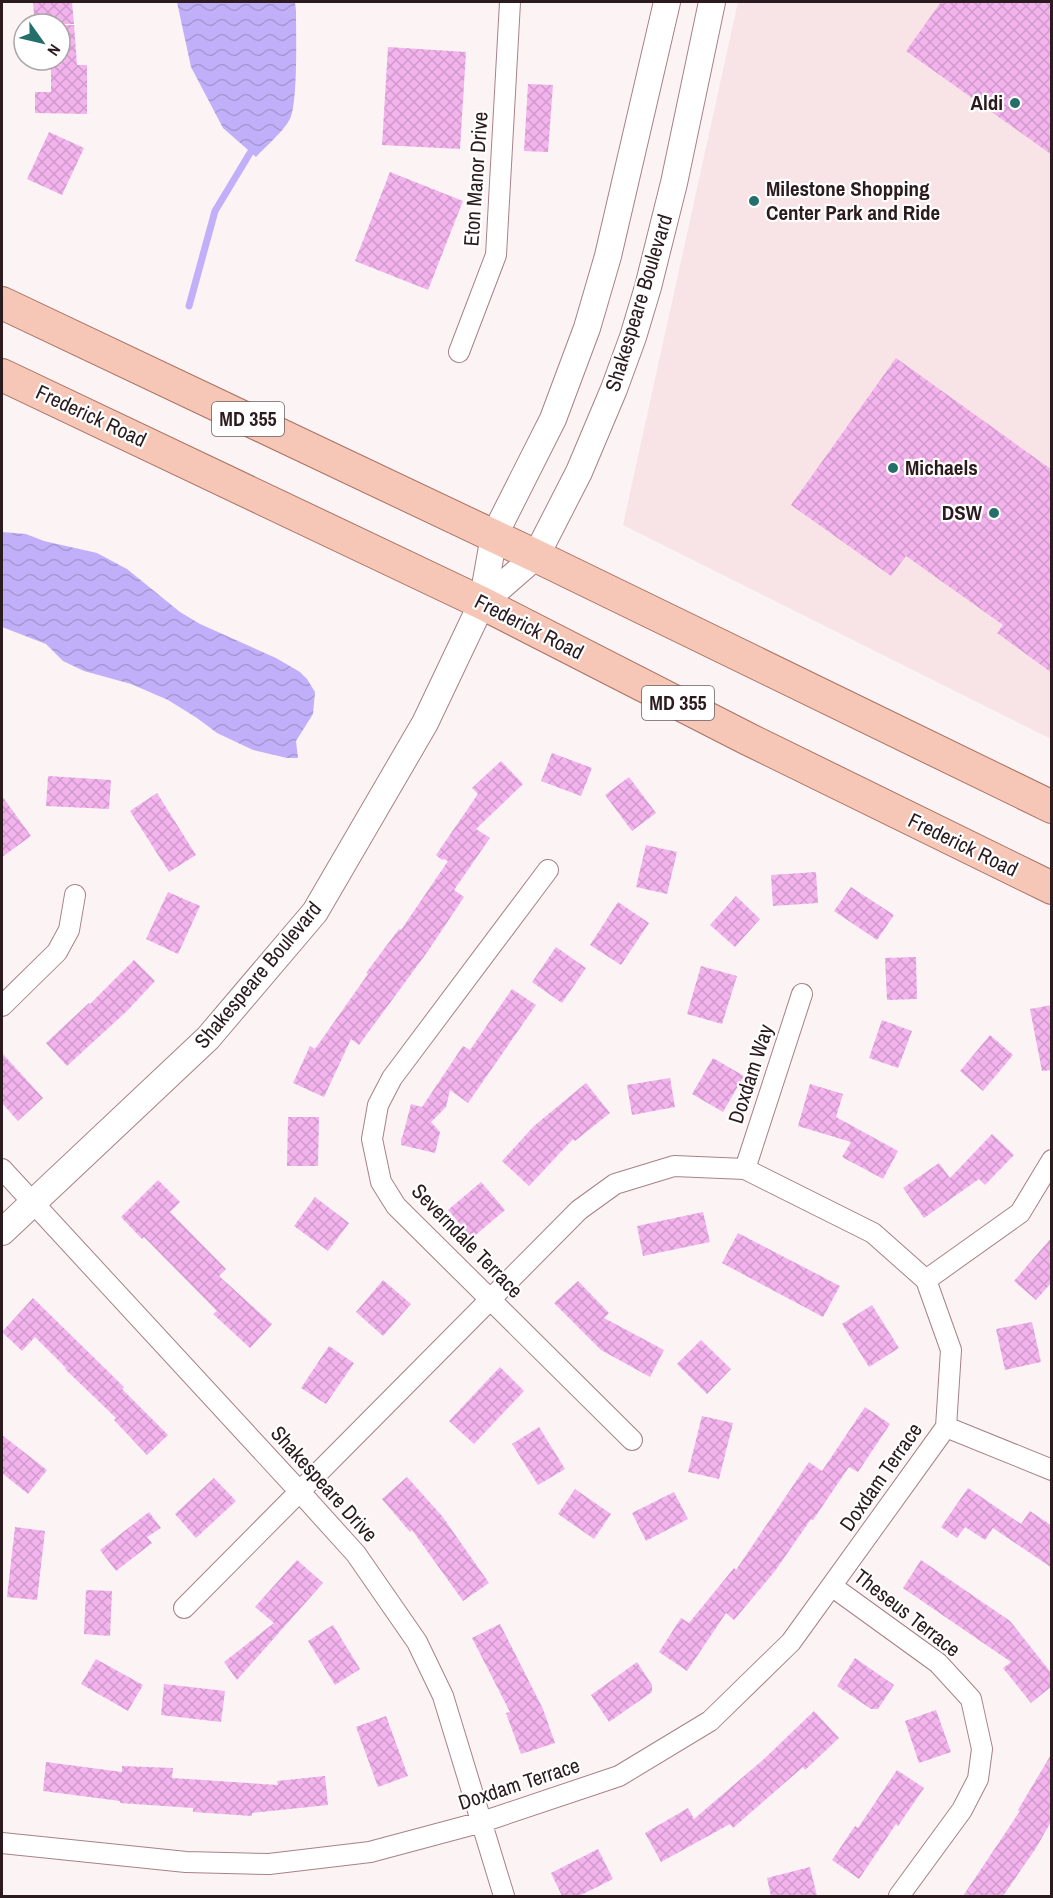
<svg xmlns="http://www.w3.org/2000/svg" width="1053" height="1898" font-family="'Archivo Narrow',sans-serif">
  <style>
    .built { fill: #f8e3e7 }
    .water { fill: url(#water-waves) }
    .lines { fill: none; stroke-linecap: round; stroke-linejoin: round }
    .stream { stroke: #c1b0f9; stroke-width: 7 }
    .building { fill: url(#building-cross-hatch) }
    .minor-casing { stroke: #a88189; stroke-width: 22 }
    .tertiary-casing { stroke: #a88189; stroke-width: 28 }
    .primary-casing { stroke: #ab7161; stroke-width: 34 }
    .minor { stroke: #fff; stroke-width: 20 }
    .tertiary { stroke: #fff; stroke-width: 26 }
    .primary { stroke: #f6c6b6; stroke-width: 32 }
    .poi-dot { fill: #246f6b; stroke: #fff; stroke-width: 2 }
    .labels { text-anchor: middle; stroke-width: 4.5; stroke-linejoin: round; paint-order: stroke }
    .shield { fill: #fff; stroke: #6b5f62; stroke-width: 1.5 }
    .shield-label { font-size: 20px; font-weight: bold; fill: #2b1b1f }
    .poi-label { font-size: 21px; font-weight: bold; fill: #2b1b1f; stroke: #fff; text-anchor: end }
    .street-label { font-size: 21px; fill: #2b1b1f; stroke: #fff }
  </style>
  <defs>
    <pattern id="water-waves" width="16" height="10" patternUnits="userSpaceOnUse" patternTransform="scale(1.5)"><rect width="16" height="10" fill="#c1b0f9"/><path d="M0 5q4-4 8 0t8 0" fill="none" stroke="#a697d5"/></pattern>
    <pattern id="building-cross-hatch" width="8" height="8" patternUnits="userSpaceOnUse" patternTransform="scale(1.5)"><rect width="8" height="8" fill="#f3b4ee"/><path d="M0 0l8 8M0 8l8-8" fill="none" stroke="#d09acc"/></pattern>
  </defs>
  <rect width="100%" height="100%" fill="#fcf3f5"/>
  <path class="built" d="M738,2H1051V739L623,525Z"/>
  <path class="water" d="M177,2H295L296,11C296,33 298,102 290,119C282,133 267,145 256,157L223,128L191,67Z
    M2,532L26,534L44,541L97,553L127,569L180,612L200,624L276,658L300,672L307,679L315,692L313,714L296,741L298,758H287L253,750L217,733L197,718L168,700L131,684L84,671L63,661L46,644L2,627Z"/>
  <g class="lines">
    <path class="stream" d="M189,306L215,211L250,153"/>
  </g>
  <path class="building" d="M46,2H72L74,24H35L33,3Z
    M941,2H1052V155L906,51Z
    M60,25H74L77,65H87V114L35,113V92H51V65H60Z
    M388,47L466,52L460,149L382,145Z
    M528,84L553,85L548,152L524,151Z
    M49,132L84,148L62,195L27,179Z
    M390,172L463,201L428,290L355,261Z
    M896,358L1052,470V673L997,633L1003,625L906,556L891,576L791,505Z
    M552,753L592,768L581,796L541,781Z
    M501,761L523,784L476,829L490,838L454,890L464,897L428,951L359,1045L351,1039L324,1097L293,1083L310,1046L315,1049L368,974L366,973L399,929L401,930L448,861L444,859L442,860L436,855L478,794L472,788Z
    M48,776L111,780L109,809L46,806Z
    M629,777L656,813L632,831L605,795Z
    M157,793L196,855L169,872L130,811Z
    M2,796L31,836L2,857Z
    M646,845L677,852L667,894L636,887Z
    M816,872L818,903L773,906L771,875Z
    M851,887L894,915L877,940L834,911Z
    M168,892L200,906L178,954L146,939Z
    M736,896L760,919L735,947L710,925Z
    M618,902L649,923L621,965L590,945Z
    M556,947L586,968L562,1003L532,982Z
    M916,957L917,999L887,1000L885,958Z
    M134,960L155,981L127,1011L67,1066L46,1043L89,1003L90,1004Z
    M701,966L737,976L722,1024L687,1014Z
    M512,989L536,1005L468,1103L450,1090L446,1107L431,1122L440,1132L435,1153L401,1145V1139L403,1135L411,1104L422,1107L463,1046L470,1050Z
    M1052,1005V1070L1042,1071L1030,1009Z
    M882,1020L912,1031L898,1068L869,1058Z
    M990,1035L1013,1055L983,1091L960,1071Z
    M2,1053L43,1098L18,1121L2,1103Z
    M713,1058L744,1076L723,1112L692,1094Z
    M670,1078L675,1107L632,1115L627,1085Z
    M586,1083L610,1113L575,1141L573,1139L529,1186L502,1161L534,1126Z
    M810,1084L843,1094L836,1117L898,1151L883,1179L842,1157L851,1142L798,1126Z
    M288,1117H319L318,1166H287Z
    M992,1134L1014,1155L985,1185L979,1179L924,1218L903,1188L939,1163L950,1178Z
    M158,1180L180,1202L170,1212L226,1269L219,1276L272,1324L250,1348L213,1314L217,1311L144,1237L142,1239L121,1217Z
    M481,1182L505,1210L472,1238L448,1210Z
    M315,1197L349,1223L328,1251L294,1226Z
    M703,1212L710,1242L643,1256L637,1226Z
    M738,1233L840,1286L823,1317L722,1263Z
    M1052,1237V1282L1036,1300L1014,1281Z
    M383,1280L411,1304L383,1336L356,1312Z
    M578,1281L609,1313L604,1318L664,1350L650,1377L601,1350L554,1303Z
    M33,1298L124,1387L122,1389L168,1435L147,1455L114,1420L116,1418L65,1369L66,1368L35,1337L22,1351L2,1332Z
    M872,1305L899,1348L869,1367L842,1324Z
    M1032,1322L1041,1362L1005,1370L996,1329Z
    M701,1340L731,1369L707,1394L677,1364Z
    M329,1346L354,1363L326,1404L301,1388Z
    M500,1367L524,1391L474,1444L449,1421Z
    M865,1407L890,1424L858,1472L849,1467L813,1520L811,1519L775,1571L734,1620L726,1613L687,1671L659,1652L681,1618L689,1623L734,1568L736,1570L809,1462L822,1471Z
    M702,1416L733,1423L719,1479L688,1472Z
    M539,1427L565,1469L538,1485L512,1444Z
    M2,1435L47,1470L28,1494L2,1473Z
    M407,1477L442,1516L489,1583L463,1601L412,1530L410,1532L382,1499Z
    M214,1478L236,1501L196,1538L175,1514Z
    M968,1488L1021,1524L1030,1511L1052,1526V1568L993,1528L985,1540L965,1527L957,1538L941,1527Z
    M575,1489L611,1514L594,1539L558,1514Z
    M674,1492L688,1519L646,1541L632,1513Z
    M149,1512L161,1528L147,1537L152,1543L116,1571L100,1550Z
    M15,1527L45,1531L37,1600L7,1597Z
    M297,1560L323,1583L237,1680L224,1662L274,1623L255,1607Z
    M921,1560L1010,1621L1052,1674V1686L1031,1703L1003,1668L1011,1662L903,1588Z
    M86,1590L112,1591L110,1636L84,1634Z
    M500,1624L543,1709L555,1743L521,1754L506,1713L510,1712L472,1638Z
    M333,1625L360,1669L335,1685L308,1641Z
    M855,1658L894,1685L878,1709H871L837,1686Z
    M96,1659L143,1685L128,1711L81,1684Z
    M637,1662L652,1685V1692L609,1722L591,1695Z
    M164,1684L225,1691L221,1722L161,1715Z
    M936,1710L951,1752L919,1763L905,1721Z
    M814,1711L839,1738L805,1770L803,1767L733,1828L730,1824L661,1862L645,1833L688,1808L694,1819L764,1759Z
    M386,1716L408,1776L378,1787L356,1727Z
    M1052,1753V1820L1036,1848L1003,1896H963L1020,1811L1018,1810Z
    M46,1762L122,1772V1766L173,1768L172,1778L278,1785L277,1781L325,1776L328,1805L252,1813V1816L193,1812V1808L120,1803V1801L43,1791Z
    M897,1770L924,1788L898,1826L896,1824L859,1879L832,1860L855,1826L858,1828Z
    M598,1849L613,1879L579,1896H562L551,1873Z
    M810,1867L817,1896H771L767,1878Z"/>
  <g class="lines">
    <g class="minor-casing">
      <path id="minor" d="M459,352L496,255L510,2
        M548,870L392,1078L378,1105L372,1139L381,1182L396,1206L632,1440
        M2,1006L57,952L69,930L75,895
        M2,1169L300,1492L356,1554L417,1642L443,1696L504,1896
        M745,1169L802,994
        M926,1280L1020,1213L1052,1160
        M946,1427L1052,1470
        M833,1587L938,1663L971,1699L982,1749L978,1779L962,1810L899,1896
        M2,1843L186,1862L269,1864L370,1852L482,1822L619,1776L710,1721L791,1642L946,1427L951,1350L926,1280L873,1233L745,1169L674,1166L615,1184L579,1210L184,1608"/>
    </g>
    <g class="tertiary-casing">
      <path id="tertiary" d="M482,603L536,556L579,472L614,389L633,337L648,287L674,183L712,2
        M2,1232L208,1038L315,912L425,723L482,603L494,536L553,419L587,328L608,256L667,2"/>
    </g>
    <g class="primary-casing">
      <path id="primary" d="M2,303L536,556L1052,807
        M2,375L482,603L746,738L1052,888"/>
    </g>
    <use href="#minor" class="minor"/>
    <use href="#tertiary" class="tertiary"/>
    <use href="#primary" class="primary"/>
  </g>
  <g class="poi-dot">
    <circle cx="1015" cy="103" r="6"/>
    <circle cx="754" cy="201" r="6"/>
    <circle cx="893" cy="468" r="6"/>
    <circle cx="994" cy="513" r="6"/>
  </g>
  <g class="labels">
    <g class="shield">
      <rect x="212" y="402" width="72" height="34" rx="4.5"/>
      <rect x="642" y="686" width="72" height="34" rx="4.5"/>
    </g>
    <g class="shield-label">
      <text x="248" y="426">MD 355</text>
      <text x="678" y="710">MD 355</text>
    </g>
    <g class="poi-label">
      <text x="1003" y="110">Aldi</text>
      <text x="766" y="196" text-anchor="start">Milestone Shopping<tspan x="766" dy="24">Center Park and Ride</tspan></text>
      <text x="905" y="475" text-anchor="start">Michaels</text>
      <text x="982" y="520">DSW</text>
    </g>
    <g class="street-label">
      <text transform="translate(476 179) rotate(-86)" y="7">Eton Manor Drive</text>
      <text transform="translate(639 303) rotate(-73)" y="7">Shakespeare Boulevard</text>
      <text transform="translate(91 416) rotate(25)" y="7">Frederick Road</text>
      <text transform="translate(529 627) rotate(27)" y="7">Frederick Road</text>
      <text transform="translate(963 845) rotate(26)" y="7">Frederick Road</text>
      <text transform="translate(258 975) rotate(-50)" y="7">Shakespeare Boulevard</text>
      <text transform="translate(751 1074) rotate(-72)" y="7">Doxdam Way</text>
      <text transform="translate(467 1241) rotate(46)" y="7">Severndale Terrace</text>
      <text transform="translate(881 1477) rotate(-55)" y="7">Doxdam Terrace</text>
      <text transform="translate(324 1484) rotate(48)" y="7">Shakespeare Drive</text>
      <text transform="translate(907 1613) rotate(38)" y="7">Theseus Terrace</text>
      <text transform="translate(519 1784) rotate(-18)" y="7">Doxdam Terrace</text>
    </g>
  </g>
  <rect width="1053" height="1898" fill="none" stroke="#2b1b1f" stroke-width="6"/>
  <g transform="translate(42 42) rotate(124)"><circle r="28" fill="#ffffff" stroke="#aaa4a5" stroke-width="1.5"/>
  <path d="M0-4.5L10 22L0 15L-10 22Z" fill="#246f6b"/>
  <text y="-9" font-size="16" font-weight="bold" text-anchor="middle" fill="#2b1b1f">N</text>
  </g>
</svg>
